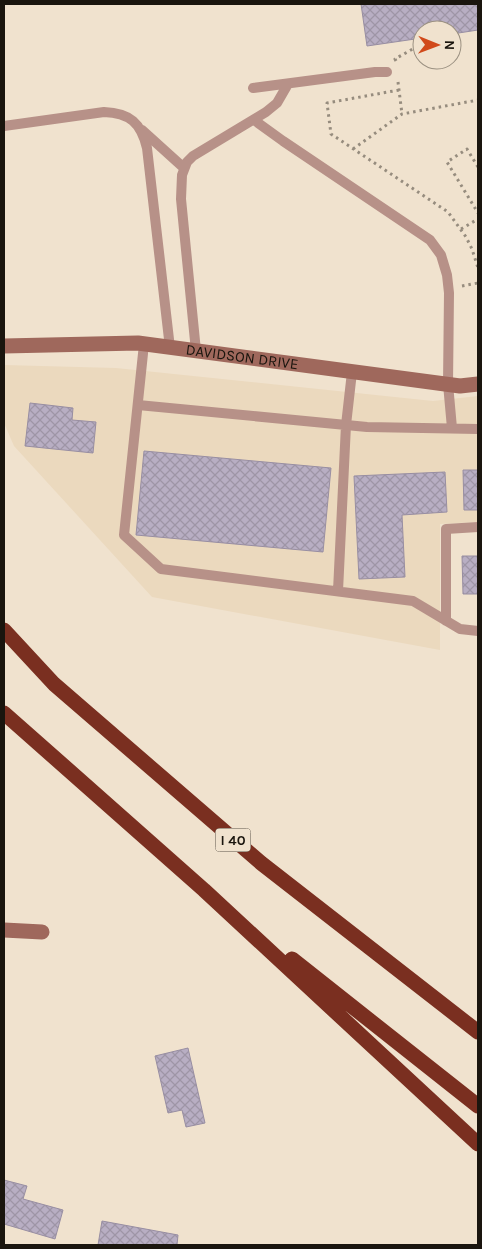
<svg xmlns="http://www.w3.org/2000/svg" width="482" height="1249" font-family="Karla,sans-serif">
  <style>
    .built { fill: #ebd9be }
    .building { fill: url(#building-cross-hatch); stroke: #988ea2 }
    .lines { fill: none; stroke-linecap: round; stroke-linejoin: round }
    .path { stroke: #968c7e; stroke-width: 3; stroke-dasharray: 2.5 4; stroke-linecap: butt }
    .lane { stroke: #b79188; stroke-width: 10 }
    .secondary { stroke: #9f685c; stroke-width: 15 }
    .highway { stroke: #7a2f20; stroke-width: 15 }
    .labels { text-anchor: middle; stroke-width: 4.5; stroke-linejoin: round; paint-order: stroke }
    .shield { fill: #f0e2ce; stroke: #5a5248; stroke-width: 1 }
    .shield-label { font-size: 14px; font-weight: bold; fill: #1a150e }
    .street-label { font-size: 15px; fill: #1a150e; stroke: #f0e2ce }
  </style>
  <defs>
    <pattern id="building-cross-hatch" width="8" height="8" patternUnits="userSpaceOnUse" patternTransform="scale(1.25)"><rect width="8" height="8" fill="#b8aec3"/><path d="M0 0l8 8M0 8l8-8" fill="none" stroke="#9e95a6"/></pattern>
  </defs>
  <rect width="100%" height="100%" fill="#f0e2ce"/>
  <path class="built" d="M4,365L116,368L433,401L478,396V522L440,524V650L152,597L14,446L4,423Z"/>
  <path class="building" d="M361,4H478V30L452,34V30H422V38L367,46Z
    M30,403L73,408L72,420L96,422L93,453L25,446Z
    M144,451L331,468L323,552L136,535Z
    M463,470H478V510H464Z
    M445,472L447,512L402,515L405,577L359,579L354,476Z
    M462,556H478V594H463Z
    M188,1048L205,1123L186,1127L182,1110L168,1113L155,1056Z
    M4,1180L27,1186L23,1199L63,1210L55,1239L4,1224Z
    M102,1221L178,1235L177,1245H98Z"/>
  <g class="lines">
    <path class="path" d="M396,61L395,59L418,46H422
      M398,82L402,114
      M399,90L327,103L331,134L448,212L466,237L472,249L478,268
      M353,149L402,114L478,100
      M478,167L467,149L447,162L478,213
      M461,229L478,219
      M462,286L478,283"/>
    <path class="lane" d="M253,88L375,72H387
      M254,120L283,141L430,240L441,255L447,275L449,293L448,384L452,428
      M4,126L104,112C130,113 141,123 147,148L170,348
      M142,130L184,168
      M144,344L124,535L161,569L413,601L460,629L478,631
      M196,351L181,199L182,175L187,162L193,156L266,112L277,103L288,84
      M138,405L367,427L478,429
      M338,591L346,425L352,372
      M446,621V529L478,527"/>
    <g class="secondary">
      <path id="s1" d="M4,346L138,343L460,386L478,384"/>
      <path d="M4,930L42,932"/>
    </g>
    <path class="highway" d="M4,630L54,684L261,863L478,1032
      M4,713L204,890L478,1144
      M292,959L478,1106"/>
  </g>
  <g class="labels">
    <rect class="shield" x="215.5" y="828.5" width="35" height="23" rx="4"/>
    <g class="shield-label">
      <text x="233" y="845">I 40</text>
    </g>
    <g class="street-label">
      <text dy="5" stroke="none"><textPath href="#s1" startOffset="239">DAVIDSON DRIVE</textPath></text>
    </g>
  </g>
  <rect width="482" height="1249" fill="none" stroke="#1a150e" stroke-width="10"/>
  <g transform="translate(437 45) rotate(91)"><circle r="24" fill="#f0e2ce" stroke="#9a9081"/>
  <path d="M0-4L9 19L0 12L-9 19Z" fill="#d14a1b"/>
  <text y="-8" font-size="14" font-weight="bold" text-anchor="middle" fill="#1a150e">N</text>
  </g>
</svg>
